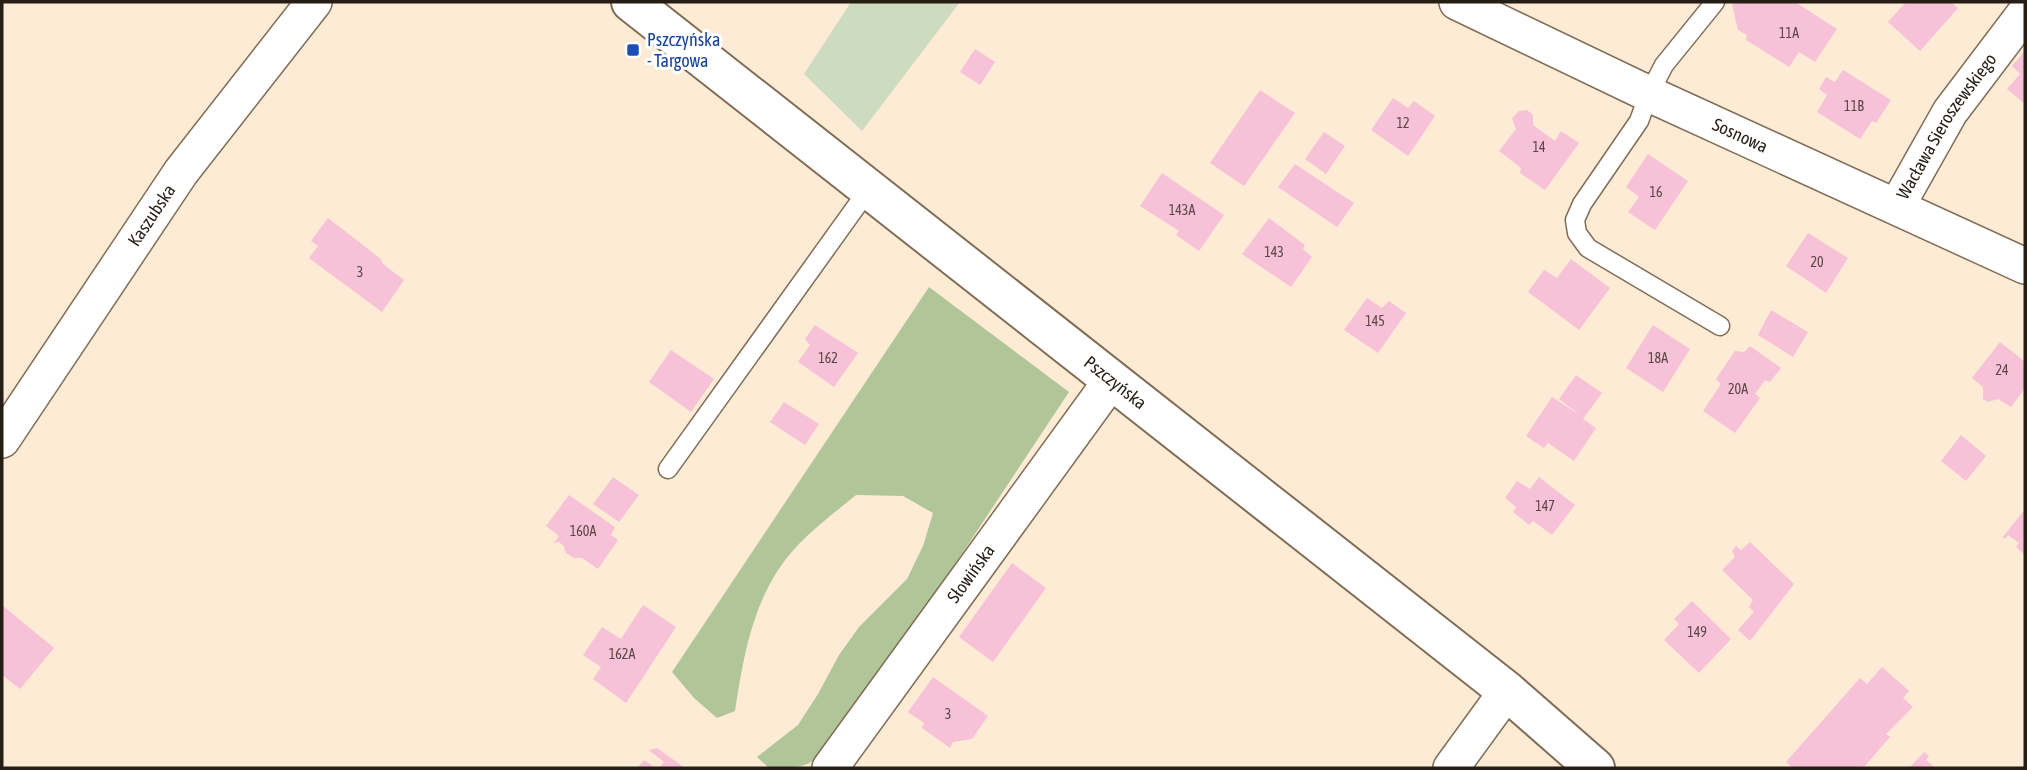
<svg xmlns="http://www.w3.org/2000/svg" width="2027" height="770" font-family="'Asap Condensed',sans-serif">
  <rect width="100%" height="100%" fill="#feebd6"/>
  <!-- green -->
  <polygon fill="#cddbbe" points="851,2 960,2 862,131 804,74"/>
  <!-- forest -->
  <path fill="#b0c698" d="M929,287L1069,392L840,738C810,765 811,768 769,768L757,757L798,725L818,694L839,655L859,627L907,579L923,546L933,513L903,496L856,495C837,511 816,526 799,544C755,589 744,651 735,711L717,718L694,698L672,672Z"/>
  <!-- building -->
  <g fill="#f7c1d7">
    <polygon points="1741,2 1795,2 1837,29 1815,62 1799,52 1789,67 1746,40 1747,35 1738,30 1732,4"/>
    <polygon points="1906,2 1951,2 1958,8 1920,51 1888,22"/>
    <polygon points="975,49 995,62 980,85 960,72"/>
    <polygon points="2025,51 2025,104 2007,89 2020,74 2012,66"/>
    <polygon points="1843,70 1891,100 1876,123 1872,121 1860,139 1817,112 1827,95 1819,89 1826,77 1835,82"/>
    <polygon points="1260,90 1295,113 1244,186 1210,163"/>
    <polygon points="1393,98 1408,108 1414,101 1435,116 1408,156 1371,130"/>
    <polygon points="1527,110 1533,115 1533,125 1555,141 1561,131 1579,143 1545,190 1520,173 1521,168 1499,151 1516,129 1512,118 1519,111"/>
    <polygon points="1324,132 1345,146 1326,174 1305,159"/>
    <polygon points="1648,154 1688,181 1655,230 1628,212 1639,197 1626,187"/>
    <polygon points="1295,164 1354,203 1337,227 1278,187"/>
    <polygon points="1162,173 1224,215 1199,251 1176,235 1179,231 1140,206"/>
    <polygon points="328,218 381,259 383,264 404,280 382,312 309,258 318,246 311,241"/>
    <polygon points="1269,218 1305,245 1303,249 1312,257 1291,287 1242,254"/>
    <polygon points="1808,233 1848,258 1826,293 1786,266"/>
    <polygon points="1571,259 1610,288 1579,330 1528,292 1544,270 1557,278"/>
    <polygon points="1367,298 1382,308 1389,301 1406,313 1378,353 1344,330"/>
    <polygon points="1771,310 1808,332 1793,357 1758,335"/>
    <polygon points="815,325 858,353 834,387 798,362 810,345 805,339"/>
    <polygon points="1653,325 1690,349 1663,392 1626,368"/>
    <polygon points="2000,342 2025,362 2025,388 2011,407 1998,399 1988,402 1983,399 1983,387 1972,378"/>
    <polygon points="1750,346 1781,368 1770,382 1765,380 1755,394 1760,398 1735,433 1703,411 1721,384 1716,379 1735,351 1744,352"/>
    <polygon points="671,350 714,379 691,412 649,382"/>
    <polygon points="1576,375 1602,393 1583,419 1596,428 1574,461 1548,443 1544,448 1526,436 1552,397 1581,416 1559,399"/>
    <polygon points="784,402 819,424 805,445 770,422"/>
    <polygon points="1961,435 1986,456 1966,481 1941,461"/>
    <polygon points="613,477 639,495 619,522 593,504"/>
    <polygon points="1539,477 1575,505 1552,535 1533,521 1529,525 1513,512 1516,507 1505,498 1517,481 1530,489"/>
    <polygon points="569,495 615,527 611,535 618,540 598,569 582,558 574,558 566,553 564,546 559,542 554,543 559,536 546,526"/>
    <polygon points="2025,509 2025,555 2016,547 2019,543 2008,535 2005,539 2003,537"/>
    <polygon points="1750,542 1794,584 1750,641 1738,630 1754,612 1749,607 1753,600 1722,570 1735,557 1732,551 1736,546 1741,550"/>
    <polygon points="1012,563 1046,588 993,662 959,637"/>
    <polygon points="1692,601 1731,639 1699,673 1664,640 1679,624 1674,619"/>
    <polygon points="2,605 54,648 20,689 2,675"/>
    <polygon points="643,605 676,627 626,703 593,679 601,667 583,655 602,627 621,639"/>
    <polygon points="1882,667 1909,691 1903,698 1913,707 1886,734 1890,737 1863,768 1860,766 1857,768 1793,768 1786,762 1860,678 1867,684"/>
    <polygon points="933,677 988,716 972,739 953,742 950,748 922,728 924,723 908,712"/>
    <polygon points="657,748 685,768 659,768 664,762 649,750"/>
    <polygon points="1924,752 1929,756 1926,760 1935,768 1909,768"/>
    <polygon points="644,760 656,768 637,768"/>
  </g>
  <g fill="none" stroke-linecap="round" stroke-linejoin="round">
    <defs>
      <g id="service">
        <polyline points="1715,2 1664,65 1649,94 1639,121 1582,204 1575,220 1577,233 1588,248 1720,326"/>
        <polyline points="668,469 868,190"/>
      </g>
      <g id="minor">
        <path id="s1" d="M1457,2L1649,94L2025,266"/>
        <path id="s2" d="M1897,206L1950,112L2025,13"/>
        <path id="s3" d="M2,440L181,172L314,2"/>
        <path id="s4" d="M830,768L1111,381"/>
        <polyline points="1451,768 1507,691"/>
      </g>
      <g id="secondary">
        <path id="s5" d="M631,2L1507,691L1595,768"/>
      </g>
    </defs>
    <!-- service casing -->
    <use href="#service" stroke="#816d56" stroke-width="21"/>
    <!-- minor casing -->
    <use href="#minor" stroke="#816d56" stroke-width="38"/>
    <!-- secondary casing -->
    <use href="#secondary" stroke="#816d56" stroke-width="42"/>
    <!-- service -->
    <use href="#service" stroke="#fff" stroke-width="18"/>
    <!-- minor -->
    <use href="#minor" stroke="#fff" stroke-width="35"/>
    <!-- secondary -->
    <use href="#secondary" stroke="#fff" stroke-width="38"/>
  </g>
  <!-- markers -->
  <rect fill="#1a4fb4" stroke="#fff" stroke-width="2.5" x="626" y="43" width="14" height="14" rx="3.5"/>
  <g text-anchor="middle" stroke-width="6" stroke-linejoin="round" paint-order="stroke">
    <!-- number labels -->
    <g font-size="14" fill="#5a4745">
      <text x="1789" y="38">11A</text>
      <text x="1854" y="111">11B</text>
      <text x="1403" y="128">12</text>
      <text x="1539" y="152">14</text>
      <text x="1656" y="197">16</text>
      <text x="1182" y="215">143A</text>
      <text x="1274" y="257">143</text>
      <text x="1817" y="267">20</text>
      <text x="360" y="277">3</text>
      <text x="1375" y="326">145</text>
      <text x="828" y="363">162</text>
      <text x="1658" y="363">18A</text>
      <text x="2002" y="375">24</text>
      <text x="1738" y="394">20A</text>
      <text x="1545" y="511">147</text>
      <text x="583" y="536">160A</text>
      <text x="1697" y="637">149</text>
      <text x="622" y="659">162A</text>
      <text x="948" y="719">3</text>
    </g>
    <!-- transit labels -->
    <g font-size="18" fill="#164399" stroke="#fff" text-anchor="start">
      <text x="647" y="46">Pszczyńska<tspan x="647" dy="21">- Targowa</tspan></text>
    </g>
    <!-- street labels -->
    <g font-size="18" fill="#261e14" stroke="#fff">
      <text dy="6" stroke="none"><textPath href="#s2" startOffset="94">Wacława Sieroszewskiego</textPath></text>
      <text dy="6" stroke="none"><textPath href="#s1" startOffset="313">Sosnowa</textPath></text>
      <text dy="6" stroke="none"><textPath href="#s3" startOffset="270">Kaszubska</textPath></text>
      <text dy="6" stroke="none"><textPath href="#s5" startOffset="616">Pszczyńska</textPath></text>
      <text dy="6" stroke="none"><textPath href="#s4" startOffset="240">Słowińska</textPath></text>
    </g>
  </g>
  <!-- border -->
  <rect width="2027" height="770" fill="none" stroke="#261e14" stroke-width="7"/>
</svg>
